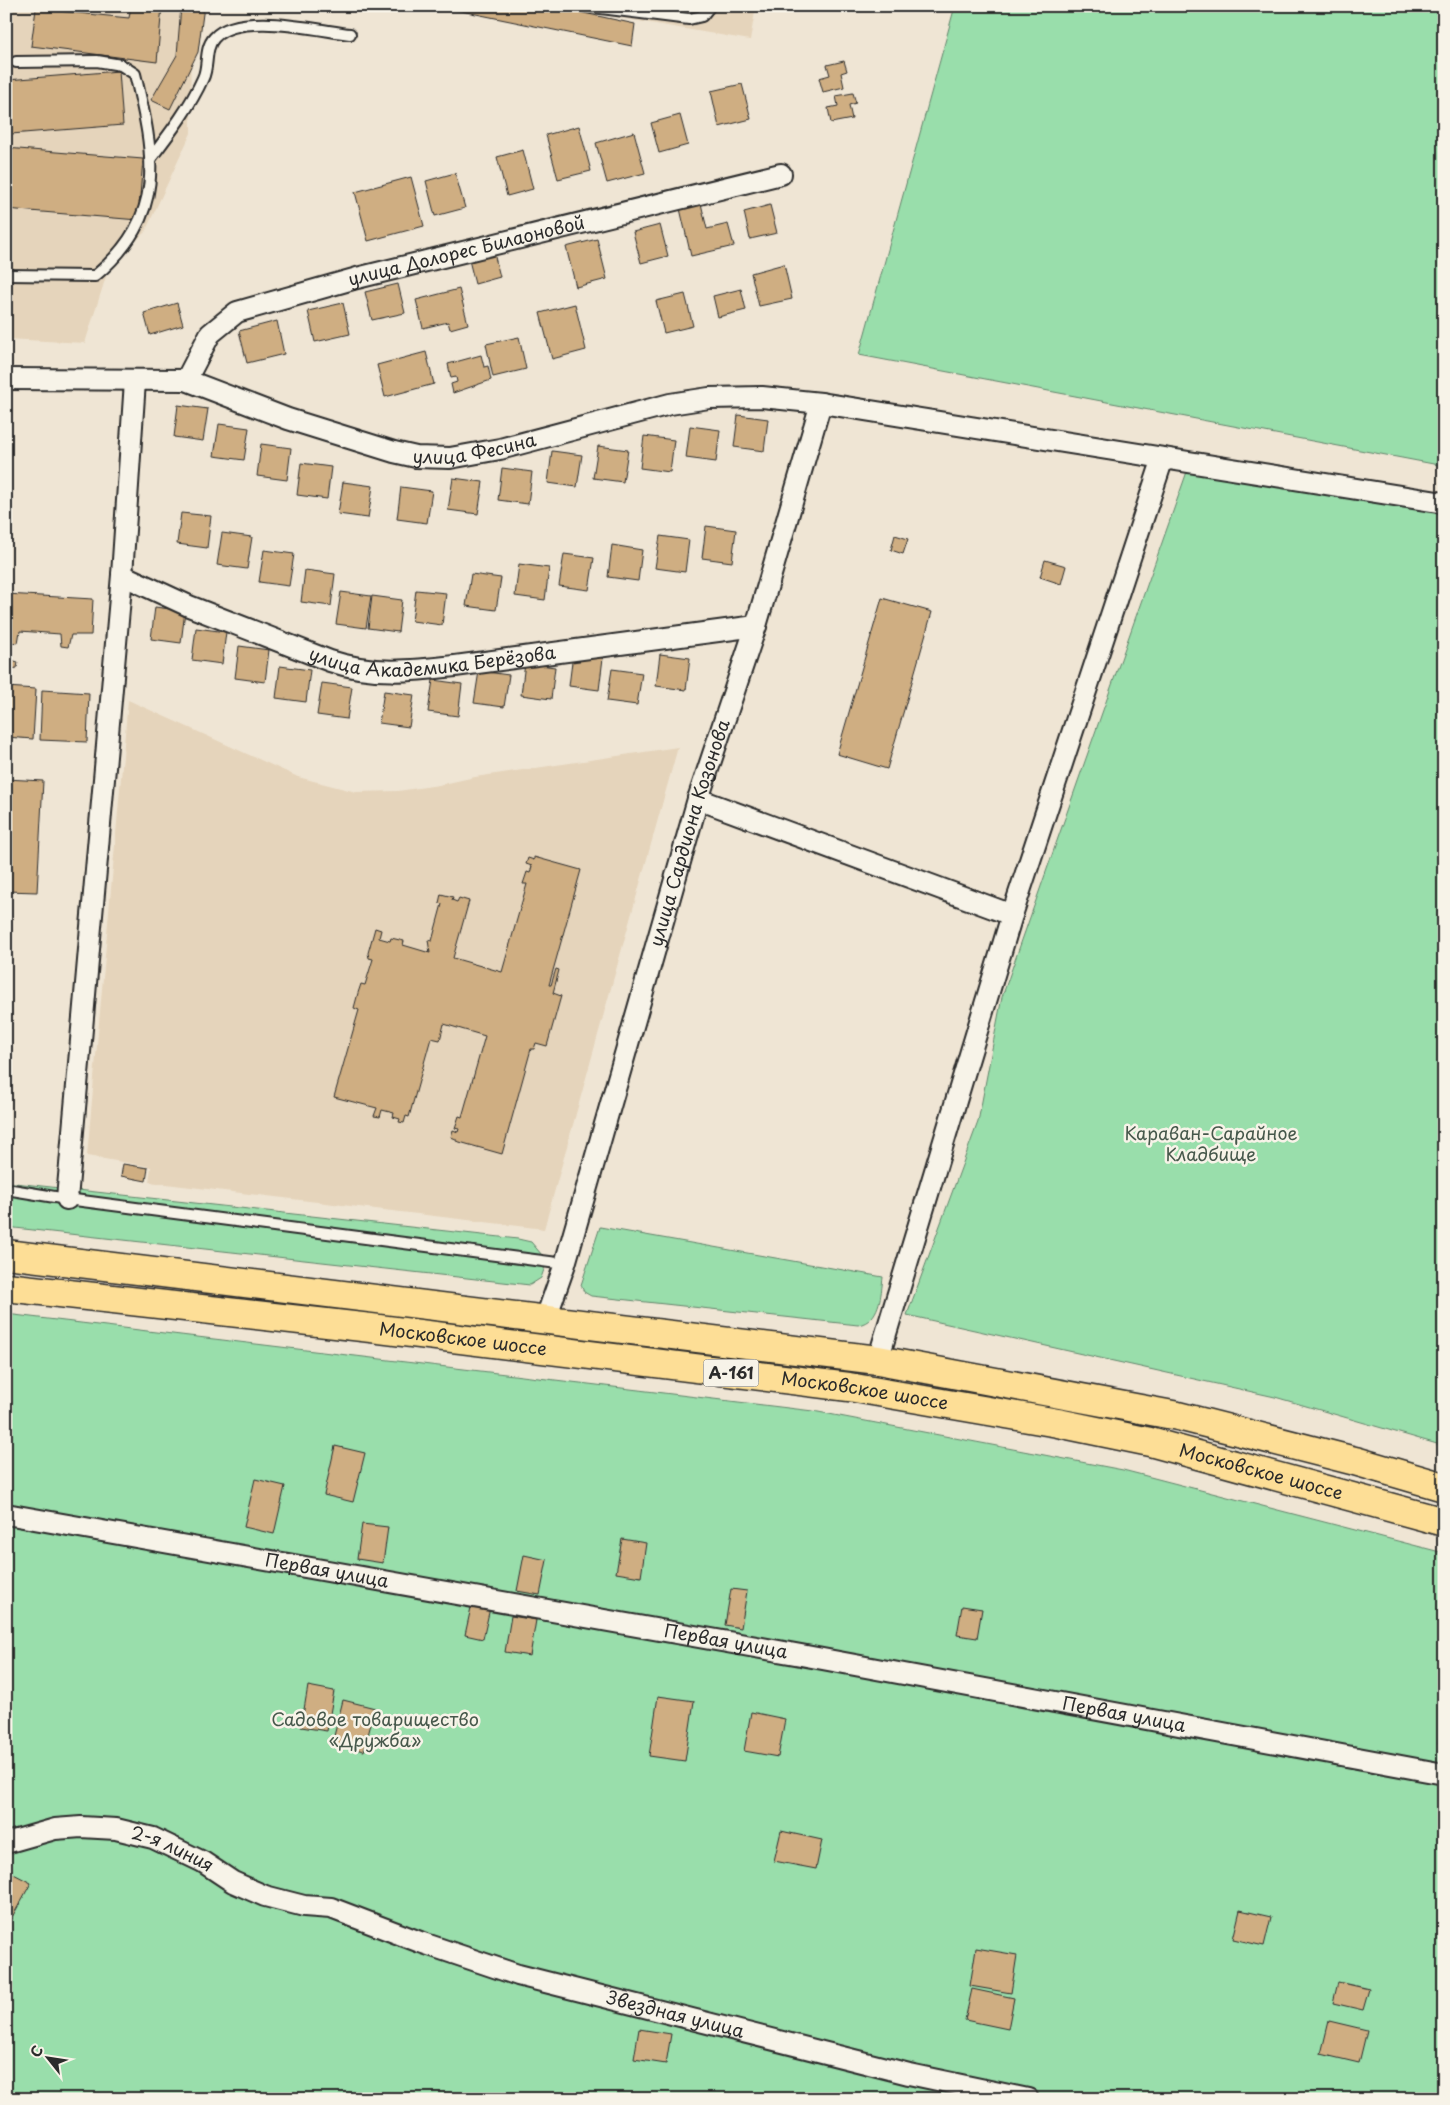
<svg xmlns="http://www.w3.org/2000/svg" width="1450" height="2105" font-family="'Playpen Sans',sans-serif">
  <rect width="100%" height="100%" fill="#efe5d4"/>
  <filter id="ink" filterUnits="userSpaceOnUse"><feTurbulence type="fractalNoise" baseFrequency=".02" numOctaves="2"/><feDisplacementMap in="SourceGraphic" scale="10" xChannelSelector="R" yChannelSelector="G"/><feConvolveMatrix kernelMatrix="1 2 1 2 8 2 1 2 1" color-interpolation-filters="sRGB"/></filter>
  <g filter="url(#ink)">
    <!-- built -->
    <g fill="#e5d4bb">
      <polygon points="6,6 190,6 191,133 145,232 109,267 85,343 6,339"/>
      <polygon points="550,6 756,6 750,40"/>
      <polygon points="128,700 298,777 356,792 398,791 439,785 475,777 678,747 544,1229 149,1182 151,1167 87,1156"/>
    </g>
    <!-- green -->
    <g fill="#99deab" stroke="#62846b">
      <polygon points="955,6 1444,6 1444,466 859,355"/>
      <polygon points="1189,466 1444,506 1444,1446 1275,1397 907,1315 978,1122 1002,997"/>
      <polygon points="6,1182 518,1239 531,1242 547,1261 541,1278 530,1285 6,1227"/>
      <path d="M600,1227L883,1277C881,1295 880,1321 858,1325L591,1296L584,1292L581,1285Z"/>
      <polygon points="6,1314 813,1411 1123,1470 1444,1553 1444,2099 6,2099"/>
    </g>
    <!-- building -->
    <g fill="#cfae82" stroke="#2b2b2b">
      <polygon points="131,6 162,6 157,62 31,46 36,9 129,18"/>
      <polygon points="181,6 204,6 198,52 170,109 151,100 177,55"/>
      <polygon points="437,6 551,6 635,24 632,46"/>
      <polygon points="844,61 847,71 841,73 844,87 823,92 819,78 830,75 827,65"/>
      <polygon points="119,71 123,125 11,134 7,80"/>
      <polygon points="742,84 751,119 719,127 711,91"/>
      <polygon points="853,93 856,103 849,105 852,119 831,123 828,108 838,106 836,96"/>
      <polygon points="680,115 688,145 659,153 651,123"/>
      <polygon points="579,126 591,171 558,179 546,135"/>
      <polygon points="634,132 645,173 607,183 596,143"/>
      <polygon points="6,148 143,159 138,220 6,209"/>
      <polygon points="523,150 533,189 507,196 497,157"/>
      <polygon points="455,173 465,208 435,216 426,181"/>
      <polygon points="411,177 424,226 368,241 355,192"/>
      <polygon points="699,195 707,229 728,224 734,246 691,256 678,200"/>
      <polygon points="770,205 777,233 750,239 744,212"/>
      <polygon points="660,225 668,256 641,263 633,232"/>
      <polygon points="597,239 607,279 576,287 566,247"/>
      <polygon points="493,249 500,277 475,284 468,256"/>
      <polygon points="784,264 792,299 759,306 751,273"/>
      <polygon points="398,284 405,313 372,320 365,292"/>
      <polygon points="459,289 468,324 450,329 448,322 423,328 416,300"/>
      <polygon points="741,289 746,310 718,317 713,296"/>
      <polygon points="685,294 693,326 664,333 656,301"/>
      <polygon points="177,303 183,325 150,335 144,313"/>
      <polygon points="343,303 350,334 315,342 308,311"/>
      <polygon points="575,304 586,350 552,359 540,313"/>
      <polygon points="277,321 284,354 247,363 239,331"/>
      <polygon points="519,337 526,369 493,377 486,344"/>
      <polygon points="426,352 434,384 385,397 377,365"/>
      <polygon points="481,355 484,367 488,366 491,380 453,393 451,384 457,382 456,377 451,378 448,364"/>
      <polygon points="178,405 208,409 203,441 174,437"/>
      <polygon points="738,415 768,419 764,451 734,447"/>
      <polygon points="219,424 249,428 244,460 214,456"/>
      <polygon points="690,426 720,430 716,462 686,458"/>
      <polygon points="644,436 674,440 670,472 640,468"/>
      <polygon points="261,444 291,448 287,480 257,476"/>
      <polygon points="598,446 628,450 623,482 593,478"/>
      <polygon points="552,451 582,455 577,487 548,483"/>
      <polygon points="301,463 331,467 327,499 297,495"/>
      <polygon points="502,468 532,472 528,504 498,500"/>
      <polygon points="453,478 483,482 478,514 448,510"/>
      <polygon points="343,482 373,486 368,518 338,514"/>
      <polygon points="401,487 432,491 427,523 397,519"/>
      <polygon points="181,513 211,516 207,548 177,544"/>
      <polygon points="706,526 736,530 732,562 702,558"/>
      <polygon points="222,533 252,537 247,569 217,565"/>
      <polygon points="895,535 908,539 903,554 891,550"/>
      <polygon points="660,536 689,540 685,572 655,568"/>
      <polygon points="612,545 642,550 638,581 608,577"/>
      <polygon points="264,550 294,554 289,586 259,582"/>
      <polygon points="564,554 594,558 589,590 559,586"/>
      <polygon points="1045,560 1066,566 1061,584 1040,577"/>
      <polygon points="519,564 549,568 545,600 515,596"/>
      <polygon points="305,570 335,574 331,606 301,602"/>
      <polygon points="471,574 501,578 496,610 466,606"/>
      <polygon points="416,590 446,593 442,625 412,621"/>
      <polygon points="341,592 371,596 366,628 336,624"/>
      <polygon points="6,594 93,599 91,635 71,635 68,647 61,646 60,634 20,631 18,643 9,642 7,659 18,662 17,668 6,670"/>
      <polygon points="372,596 402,600 398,632 368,628"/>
      <polygon points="882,598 932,612 887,769 837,754"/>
      <polygon points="155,607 185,611 181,643 151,639"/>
      <polygon points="196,628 226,632 222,664 192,660"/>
      <polygon points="239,646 269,650 265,682 235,678"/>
      <polygon points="573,654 603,658 599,690 569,686"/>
      <polygon points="660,654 690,658 686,690 656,686"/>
      <polygon points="525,663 555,667 551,699 521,695"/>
      <polygon points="280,666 310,670 306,702 276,698"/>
      <polygon points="612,669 642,673 637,705 607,701"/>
      <polygon points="479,671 509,675 504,707 474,703"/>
      <polygon points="433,680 462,684 458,716 428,712"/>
      <polygon points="322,683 352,687 347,719 317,715"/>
      <polygon points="6,687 36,689 33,739 6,737"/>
      <polygon points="42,690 89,693 87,742 40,740"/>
      <polygon points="384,691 414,695 409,727 379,723"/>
      <polygon points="6,779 43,781 37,892 6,891"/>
      <polygon points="534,857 581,870 549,985 551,985 556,969 559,970 553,993 561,996 547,1046 536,1043 534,1049 531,1049 502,1154 456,1141 456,1139 451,1137 453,1130 458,1132 459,1129 455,1128 459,1116 462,1117 485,1036 444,1024 440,1040 431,1038 409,1117 406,1116 404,1123 399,1122 400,1119 393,1117 394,1113 382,1110 380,1117 374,1116 377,1108 334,1097 359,1010 354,1008 358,993 361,984 365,985 373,959 369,958 368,953 375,928 381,930 379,938 390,941 391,938 404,941 403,945 430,953 428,940 432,941 442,904 439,903 441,894 453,897 452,900 457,902 459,898 469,901 453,958 502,972 527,884 523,884 527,872 530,873 532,866 526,864 528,858 534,860"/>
      <polygon points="123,1164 148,1168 146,1181 121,1176"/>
      <polygon points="335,1446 365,1453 353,1502 324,1495"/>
      <polygon points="255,1479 285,1486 274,1534 244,1527"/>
      <polygon points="362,1524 388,1527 383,1563 357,1559"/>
      <polygon points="622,1539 646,1543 641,1577 616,1573"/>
      <polygon points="524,1555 547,1560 540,1595 517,1591"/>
      <polygon points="731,1589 747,1591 741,1628 725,1625"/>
      <polygon points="472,1603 490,1608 483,1639 465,1635"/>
      <polygon points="962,1606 982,1609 977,1638 957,1635"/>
      <polygon points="511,1616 536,1620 530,1656 505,1652"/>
      <polygon points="308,1686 334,1691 327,1731 301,1727"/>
      <polygon points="658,1696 694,1701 685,1761 649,1756"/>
      <polygon points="343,1700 375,1708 364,1751 332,1744"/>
      <polygon points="751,1712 785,1719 778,1757 744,1751"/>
      <polygon points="1444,1712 1444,1745 1438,1744"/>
      <polygon points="1444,1799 1444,1838 1437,1837"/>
      <polygon points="781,1831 822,1840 816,1869 774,1861"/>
      <polygon points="6,1870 31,1883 11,1919 6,1916"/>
      <polygon points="1240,1910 1271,1917 1264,1946 1233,1939"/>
      <polygon points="976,1948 1017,1955 1011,1993 970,1986"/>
      <polygon points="1338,1982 1369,1989 1363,2010 1333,2003"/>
      <polygon points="972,1989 1014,1998 1008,2029 965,2020"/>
      <polygon points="1329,2021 1367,2030 1359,2063 1321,2054"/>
      <polygon points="639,2029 671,2034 666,2064 634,2059"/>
    </g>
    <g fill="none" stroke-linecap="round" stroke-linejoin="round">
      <defs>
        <g id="lane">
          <polyline points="585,6 689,19 702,16 710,6"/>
          <path d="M151,158C170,133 190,107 203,78C209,66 204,49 214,38C238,11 316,30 350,34"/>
          <path d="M6,275L95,276C167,215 155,157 135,74L121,65L97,61L16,62"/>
          <polyline points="6,1189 67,1199 565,1264"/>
        </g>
        <g id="street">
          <path id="s1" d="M6,379L186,380L288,419L394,452L416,457L450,458L500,449L670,404L709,398L762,397L821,403L1444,503"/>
          <path id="s2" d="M186,380L210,334L237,312L357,278L781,174"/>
          <path id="s3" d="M122,575L189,606L330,661C372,675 412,671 455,666L756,626"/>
          <polyline points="698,799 1012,915"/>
          <polyline points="67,1199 122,575 135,381"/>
          <path id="s4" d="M546,1318L565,1264L698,799L756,626L821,403"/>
          <polyline points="878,1360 1012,915 1163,458"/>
          <path id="s5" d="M6,1514L801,1655L1444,1774"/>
          <path id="s6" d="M6,1843L55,1829L81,1827L116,1829L153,1838L203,1862L233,1882L265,1896L304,1906L331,1908L420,1942L518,1975L909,2074L1028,2099"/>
        </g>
        <g id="highway">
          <polyline points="6,1254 878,1360 1178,1416 1355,1461 1444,1487"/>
          <path id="s7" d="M6,1287L371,1328L849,1387L1058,1423L1150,1442L1444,1522"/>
        </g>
      </defs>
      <!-- lane casing -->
      <use href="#lane" stroke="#2b2b2b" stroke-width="14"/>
      <!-- street casing -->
      <use href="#street" stroke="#2b2b2b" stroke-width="24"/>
      <!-- highway casing -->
      <use href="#highway" stroke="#2b2b2b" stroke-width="31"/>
      <!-- lane -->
      <use href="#lane" stroke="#f7f3e8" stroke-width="10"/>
      <!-- street -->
      <use href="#street" stroke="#f7f3e8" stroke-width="20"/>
      <!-- highway -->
      <use href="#highway" stroke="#fdde96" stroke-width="28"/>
    </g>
  </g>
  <g text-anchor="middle" stroke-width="5" stroke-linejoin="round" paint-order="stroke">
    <!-- shield labels -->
    <rect fill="#f7f3e8" stroke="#686764" stroke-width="1" x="703.5" y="1359.5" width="55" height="27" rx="4"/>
    <g font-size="16" font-weight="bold" fill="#2b2b2b">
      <text x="731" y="1379">А-161</text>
    </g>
    <!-- street labels -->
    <g font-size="18" fill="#2b2b2b" stroke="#f7f3e8">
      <text dy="6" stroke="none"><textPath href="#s2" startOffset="324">улица Долорес Билаоновой</textPath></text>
      <text dy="6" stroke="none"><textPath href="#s1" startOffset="482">улица Фесина</textPath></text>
      <text dy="6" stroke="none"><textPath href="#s3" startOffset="328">улица Академика Берёзова</textPath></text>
      <text dy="6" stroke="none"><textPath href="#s4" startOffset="506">улица Сардиона Козонова</textPath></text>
      <text dy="6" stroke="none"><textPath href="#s7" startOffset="460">Московское шоссе</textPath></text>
      <text dy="6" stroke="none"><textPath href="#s7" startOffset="865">Московское шоссе</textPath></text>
      <text dy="6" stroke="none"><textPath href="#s7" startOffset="1270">Московское шоссе</textPath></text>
      <text dy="6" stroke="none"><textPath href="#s5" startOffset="326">Первая улица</textPath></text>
      <text dy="6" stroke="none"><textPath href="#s5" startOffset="731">Первая улица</textPath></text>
      <text dy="6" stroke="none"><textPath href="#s5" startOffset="1136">Первая улица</textPath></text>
      <text dy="6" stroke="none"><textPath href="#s6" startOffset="172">2-я линия</textPath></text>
      <text dy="6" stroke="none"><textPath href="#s6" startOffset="705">Звездная улица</textPath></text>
    </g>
    <!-- park labels -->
    <g font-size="18" fill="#46584b" stroke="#f7f3e8">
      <text x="1211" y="1140">Караван-Сарайное<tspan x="1211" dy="21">Кладбище</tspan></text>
      <text x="375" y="1726">Садовое товарищество<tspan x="375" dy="21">«Дружба»</tspan></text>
    </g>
  </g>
  <!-- margin -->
  <rect width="1450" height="2105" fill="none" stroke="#f7f3e8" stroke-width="25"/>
  <rect x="12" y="12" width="1425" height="2080" fill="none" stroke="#2b2b2b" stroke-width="2" filter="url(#ink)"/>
  <!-- north arrow -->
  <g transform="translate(48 2058) rotate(300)" stroke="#f7f3e8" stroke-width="4" paint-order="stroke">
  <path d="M0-4L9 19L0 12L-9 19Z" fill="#2b2b2b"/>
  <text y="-8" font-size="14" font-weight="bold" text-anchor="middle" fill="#2b2b2b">С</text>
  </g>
</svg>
